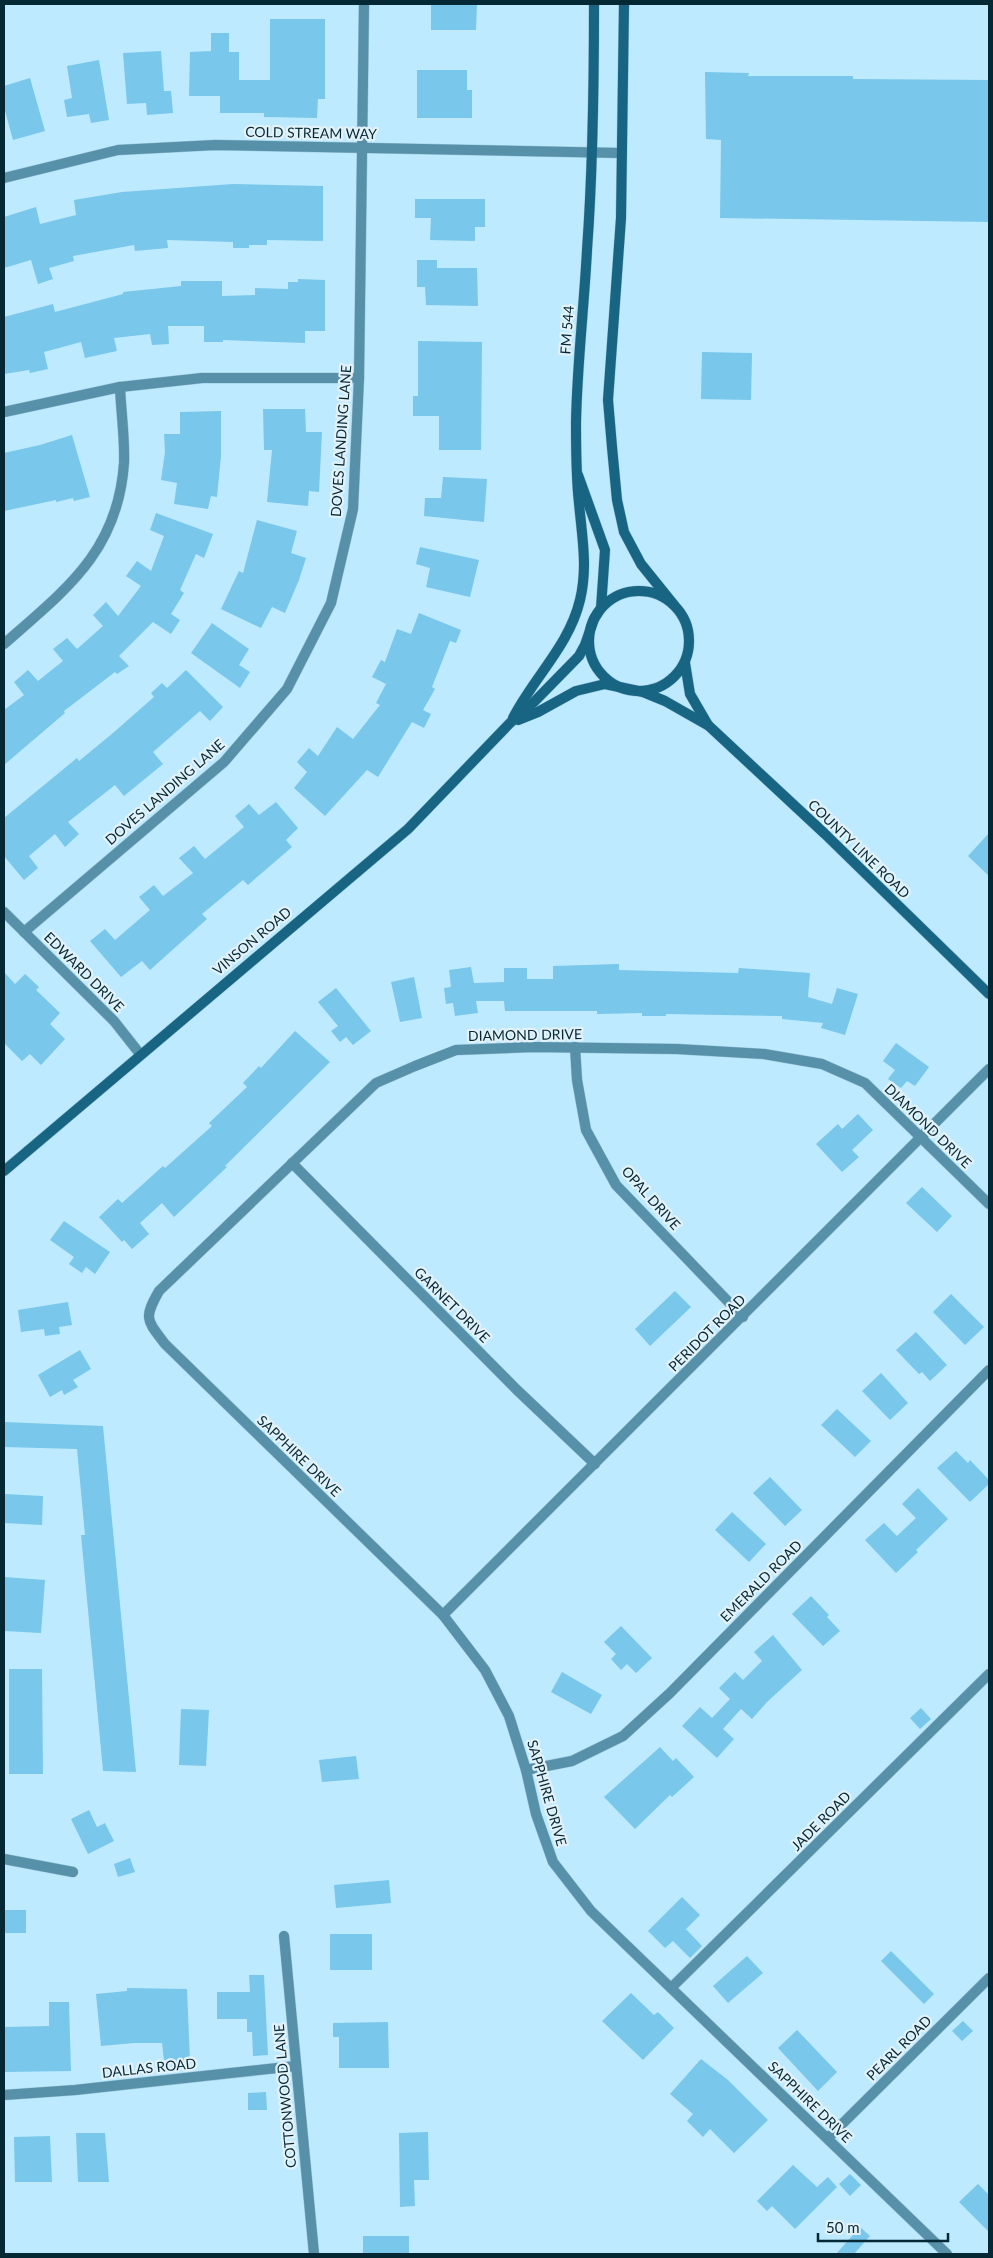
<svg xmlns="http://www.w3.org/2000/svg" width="993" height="2258" font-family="Lato,sans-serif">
  <rect width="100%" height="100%" fill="#bdeaff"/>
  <!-- building -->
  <g fill="#79c7ea">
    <polygon points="431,4 477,4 476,30 431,30"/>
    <polygon points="270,19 325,19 325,99 318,99 317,118 264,117 264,113 220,113 220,96 189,96 190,52 211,51 211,33 229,33 229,52 239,52 239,80 270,80"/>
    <polygon points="161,51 164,91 171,91 173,113 147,115 146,103 127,104 123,53"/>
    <polygon points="99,60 109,120 91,123 89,114 67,117 64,100 72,98 67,66"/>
    <polygon points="417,70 467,70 467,90 472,90 472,118 417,118"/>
    <polygon points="705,72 749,73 748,76 853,76 853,79 989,80 989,222 720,218 721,140 706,139"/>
    <polygon points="30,78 45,131 13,140 4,107 4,86"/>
    <polygon points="233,184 323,186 323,241 267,240 267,245 249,245 249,248 233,248 233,242 167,240 168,248 135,251 134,245 73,256 74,261 49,268 53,279 38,284 31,260 4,268 4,217 36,207 40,224 76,215 74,200 122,192"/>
    <polygon points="415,199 485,199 485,227 475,227 475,241 430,240 431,218 415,218"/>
    <polygon points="417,260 437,260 437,268 477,268 478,306 426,305 425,287 417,287"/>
    <polygon points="298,279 325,280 325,331 305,331 305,343 223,340 223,342 204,342 204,326 168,326 169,344 152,345 150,334 114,338 117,351 85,358 81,342 44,352 48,369 30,373 29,370 4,374 4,317 53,304 55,312 123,294 123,292 181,286 181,281 222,281 222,296 255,295 255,288 288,289 288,282 298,282"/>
    <polygon points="418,341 482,342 481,450 439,450 439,416 413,416 413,396 418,396"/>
    <polygon points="702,352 752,353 751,400 701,399"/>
    <polygon points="263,409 305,409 306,432 322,432 319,492 309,491 308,506 267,502 272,450 264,450"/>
    <polygon points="221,411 221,456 217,497 211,496 208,509 174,504 177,483 161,480 165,452 164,434 180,434 180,412"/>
    <polygon points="72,435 90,497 74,501 73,498 56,502 56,500 4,511 4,453 40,445"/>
    <polygon points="443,477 487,479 484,522 424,516 425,498 441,498"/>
    <polygon points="156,513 213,534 204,558 196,554 180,590 184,593 171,614 180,620 171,634 153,622 119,656 129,666 117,674 115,672 64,711 65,713 4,765 4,710 24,695 14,682 28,670 38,681 63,661 53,649 67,638 77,649 103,626 93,615 106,602 118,616 141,586 126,576 137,561 151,571 164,536 150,530"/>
    <polygon points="257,520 297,531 291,553 306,558 299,580 285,613 272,607 261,628 221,609 239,571 243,573"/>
    <polygon points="420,547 479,560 470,597 426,587 430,568 416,564"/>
    <polygon points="419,613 461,630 456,643 450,641 432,687 435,689 423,710 431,714 424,728 412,722 378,777 367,770 325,816 294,788 307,772 297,762 309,748 318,756 337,727 353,739 380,705 376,703 386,684 372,677 381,660 385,662 397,629 411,634"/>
    <polygon points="212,623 249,649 239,665 250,672 240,688 191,653"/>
    <polygon points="186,670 223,707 210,721 200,711 153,752 163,764 124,796 115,785 68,822 79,834 65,847 55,834 29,856 38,868 24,880 4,856 4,818 77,758 79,761 113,733 154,697 151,693 162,683 167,688"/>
    <polygon points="276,802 298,828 286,840 292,847 248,885 243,880 202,914 207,919 150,970 142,961 121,977 90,941 105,929 115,940 150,910 139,897 154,885 163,896 193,873 179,858 194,846 205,859 244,827 235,816 249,804 259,815"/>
    <polygon points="989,833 989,876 968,856"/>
    <polygon points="619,964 619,970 738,973 739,968 810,973 808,997 832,1004 837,988 858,994 845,1035 821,1028 823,1023 782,1019 782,1016 666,1014 666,1016 642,1016 642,1013 597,1014 597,1011 505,1011 504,1001 476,1001 478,1013 455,1016 453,1003 446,1004 444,988 451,987 449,970 471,967 474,983 504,982 504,968 527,968 527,979 553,979 553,966"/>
    <polygon points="4,972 15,984 25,974 39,987 36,990 60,1013 50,1024 65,1039 41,1065 30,1054 22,1061 4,1043"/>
    <polygon points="414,977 422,1018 400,1022 391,982"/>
    <polygon points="336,988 371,1031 353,1045 346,1037 340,1042 331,1031 338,1026 318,1002"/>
    <polygon points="295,1031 330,1062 225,1166 227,1167 174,1217 162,1203 140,1223 149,1234 132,1249 124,1240 122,1242 99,1217 118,1199 122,1203 163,1166 165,1168 212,1126 209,1123 247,1087 243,1083 259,1066 261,1068"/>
    <polygon points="896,1043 929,1067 915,1086 907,1081 901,1088 888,1079 895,1070 883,1061"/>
    <polygon points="858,1114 873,1130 852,1150 859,1157 842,1172 816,1144 838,1124 842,1129"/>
    <polygon points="922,1187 952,1216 937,1232 906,1203"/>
    <polygon points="64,1221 110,1252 95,1274 86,1267 82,1273 69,1264 74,1257 50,1240"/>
    <polygon points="675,1291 691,1307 650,1346 635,1329"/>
    <polygon points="951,1294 984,1327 965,1345 933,1312"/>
    <polygon points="68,1302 72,1325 59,1327 60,1334 45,1336 44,1329 21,1332 18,1310"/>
    <polygon points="916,1332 947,1365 930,1381 922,1372 919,1374 896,1350"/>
    <polygon points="80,1350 91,1369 73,1380 78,1387 64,1395 62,1390 50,1397 38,1375"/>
    <polygon points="881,1373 908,1403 890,1420 862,1391"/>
    <polygon points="837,1409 871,1441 855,1457 821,1425"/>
    <polygon points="4,1422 103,1426 136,1772 103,1771 81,1535 85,1535 77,1449 4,1447"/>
    <polygon points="956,1451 968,1463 970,1460 989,1480 989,1484 970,1502 937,1468"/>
    <polygon points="770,1477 802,1510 785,1526 753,1493"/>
    <polygon points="918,1488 948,1519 916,1550 918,1552 896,1573 865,1540 884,1523 897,1536 916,1518 902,1504"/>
    <polygon points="4,1494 43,1496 42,1525 4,1523"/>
    <polygon points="732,1512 766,1544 749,1562 715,1530"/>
    <polygon points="4,1577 45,1580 41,1633 4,1631"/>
    <polygon points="811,1596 829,1615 827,1617 840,1631 823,1646 792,1614"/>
    <polygon points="621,1626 652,1658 636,1673 627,1664 621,1670 611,1659 616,1654 604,1642"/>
    <polygon points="773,1635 802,1670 767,1702 752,1719 741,1709 723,1729 734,1739 717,1758 682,1726 700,1707 712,1718 730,1699 719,1688 735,1672 743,1680 762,1661 754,1652"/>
    <polygon points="9,1669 42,1669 43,1774 9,1774"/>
    <polygon points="562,1672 602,1695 591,1714 551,1692"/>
    <polygon points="921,1708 931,1719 920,1729 910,1718"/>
    <polygon points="181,1709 209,1710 206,1766 179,1765"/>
    <polygon points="660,1747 673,1761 676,1758 694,1777 672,1797 670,1795 635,1829 604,1797"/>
    <polygon points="356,1756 359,1779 322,1782 319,1760"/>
    <polygon points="89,1810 97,1827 105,1823 114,1841 88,1854 71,1819"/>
    <polygon points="130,1858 135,1872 118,1877 114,1864"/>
    <polygon points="389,1880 391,1903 336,1908 334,1885"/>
    <polygon points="682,1897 700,1915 686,1929 702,1946 690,1958 673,1941 665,1948 648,1931"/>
    <rect x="4" y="1910" width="22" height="23"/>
    <rect x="330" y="1934" width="42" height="36"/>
    <polygon points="891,1951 934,1994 924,2004 881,1961"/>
    <polygon points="747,1956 763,1973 728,2003 713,1986"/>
    <polygon points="249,1975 264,1975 268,2055 253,2056 252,2032 247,2032 247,2019 217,2019 217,1992 250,1992"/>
    <polygon points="127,1988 187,1989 190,2061 164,2060 162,2043 134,2043 101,2046 96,1994 127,1991"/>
    <polygon points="631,1993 654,2015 658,2012 674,2028 643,2060 602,2021"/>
    <polygon points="49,2002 69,2002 71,2071 4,2072 4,2027 49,2026"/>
    <polygon points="963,2021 973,2031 962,2041 952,2031"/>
    <polygon points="388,2022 389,2068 339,2068 339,2037 333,2037 333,2023"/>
    <polygon points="797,2030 837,2072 818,2091 778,2048"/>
    <polygon points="701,2059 728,2080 768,2120 734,2153 710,2129 703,2137 687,2121 693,2114 670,2094"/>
    <polygon points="266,2092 267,2110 248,2110 248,2093"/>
    <polygon points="428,2132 429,2180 414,2180 415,2206 400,2207 399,2133"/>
    <polygon points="76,2133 105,2133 109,2182 78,2182"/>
    <polygon points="50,2136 52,2182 15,2182 14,2137"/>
    <polygon points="793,2165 817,2187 828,2177 837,2187 795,2229 772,2206 767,2211 757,2201"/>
    <polygon points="850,2174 861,2185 850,2196 839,2184"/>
    <polygon points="978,2184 989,2195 989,2232 959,2202"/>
    <polygon points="860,2227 870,2236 854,2254 836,2254"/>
    <rect x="363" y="2236" width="46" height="18"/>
  </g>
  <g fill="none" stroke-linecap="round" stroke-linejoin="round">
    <defs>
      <g id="street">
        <polyline points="4,178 118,150 215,145 621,153"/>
        <polyline points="4,412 120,387 202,378 359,378"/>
        <path d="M4,644C65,590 118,552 124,463C125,439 121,412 120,387"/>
        <polyline points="4,912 114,1021 140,1054"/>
        <polyline points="24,932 224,762 287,689 331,603 353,509 359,378 364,4"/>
        <polyline points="575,1047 577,1080 586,1130 616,1185 743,1317"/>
        <polyline points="292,1163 516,1389 595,1464"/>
        <polyline points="443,1615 989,1069"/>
        <polyline points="526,1770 572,1761 623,1736 670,1693 989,1370"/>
        <polyline points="4,1859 73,1872"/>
        <polyline points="284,1936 314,2254"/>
        <polyline points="672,1987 989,1674"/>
        <polyline points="4,2095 75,2090 296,2066"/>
        <polyline points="828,2138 989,1978"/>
        <path d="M947,2254L591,1911L553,1862L536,1814L526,1770L509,1716L485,1670L443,1615L165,1344C147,1320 143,1319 159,1291L376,1083L415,1066L456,1050L533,1047L677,1049L764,1054L822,1064L865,1083L989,1204"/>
      </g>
      <g id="secondary">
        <polyline points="624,4 621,218 608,400 612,447 617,500 624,532 641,564 674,605"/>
        <circle cx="639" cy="641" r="50"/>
        <polyline points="685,663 690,694 708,725"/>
        <path d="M513,718C534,677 569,646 580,600C588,567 582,537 579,503C576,477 576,449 576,423C577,365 584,308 587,250C593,168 594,86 594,4"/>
        <polyline points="518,720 538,712 576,691 605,684 643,692 665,701 709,726 825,834 989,994"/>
        <polyline points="4,1171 408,829 510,723 533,703 579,656 585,645 594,619 601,608 605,550 578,475"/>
      </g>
    </defs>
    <!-- street casing -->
    <use href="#street" stroke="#9cc7db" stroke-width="11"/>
    <!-- secondary casing -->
    <use href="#secondary" stroke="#9cc7db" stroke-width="11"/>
    <!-- street -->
    <use href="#street" stroke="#5790a9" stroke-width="10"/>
    <!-- secondary -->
    <use href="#secondary" stroke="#176582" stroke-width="10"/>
  </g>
  <g text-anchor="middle" stroke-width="4.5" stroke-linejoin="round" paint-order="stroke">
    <!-- street labels -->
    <g font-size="14" fill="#052835" stroke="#e3f2f9">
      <text transform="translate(311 133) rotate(1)" y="5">COLD STREAM WAY</text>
      <text transform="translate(567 330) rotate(-86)" y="5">FM 544</text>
      <text transform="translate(341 441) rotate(-86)" y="5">DOVES LANDING LANE</text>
      <text transform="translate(165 792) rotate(-41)" y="5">DOVES LANDING LANE</text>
      <text transform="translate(859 849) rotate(44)" y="5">COUNTY LINE ROAD</text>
      <text transform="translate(252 941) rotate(-40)" y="5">VINSON ROAD</text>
      <text transform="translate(84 972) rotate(45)" y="5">EDWARD DRIVE</text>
      <text transform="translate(525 1035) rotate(-1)" y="5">DIAMOND DRIVE</text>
      <text transform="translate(928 1126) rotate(44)" y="5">DIAMOND DRIVE</text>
      <text transform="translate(651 1198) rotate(48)" y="5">OPAL DRIVE</text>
      <text transform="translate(452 1305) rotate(45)" y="5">GARNET DRIVE</text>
      <text transform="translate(707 1333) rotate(-45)" y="5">PERIDOT ROAD</text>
      <text transform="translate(299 1456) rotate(44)" y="5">SAPPHIRE DRIVE</text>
      <text transform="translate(761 1581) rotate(-45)" y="5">EMERALD ROAD</text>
      <text transform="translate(547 1793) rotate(74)" y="5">SAPPHIRE DRIVE</text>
      <text transform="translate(821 1821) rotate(-45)" y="5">JADE ROAD</text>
      <text transform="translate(899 2048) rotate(-45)" y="5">PEARL ROAD</text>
      <text transform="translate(149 2068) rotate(-6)" y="5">DALLAS ROAD</text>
      <text transform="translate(285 2096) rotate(-95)" y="5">COTTONWOOD LANE</text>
      <text transform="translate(810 2102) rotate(44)" y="5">SAPPHIRE DRIVE</text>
    </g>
  </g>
  <!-- border -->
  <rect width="993" height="2258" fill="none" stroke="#052835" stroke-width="10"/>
  <!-- scale -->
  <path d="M818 2233v8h130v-8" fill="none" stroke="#052835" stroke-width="2.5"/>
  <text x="826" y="2233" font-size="15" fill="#052835" stroke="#e3f2f9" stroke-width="4" paint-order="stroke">50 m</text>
</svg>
